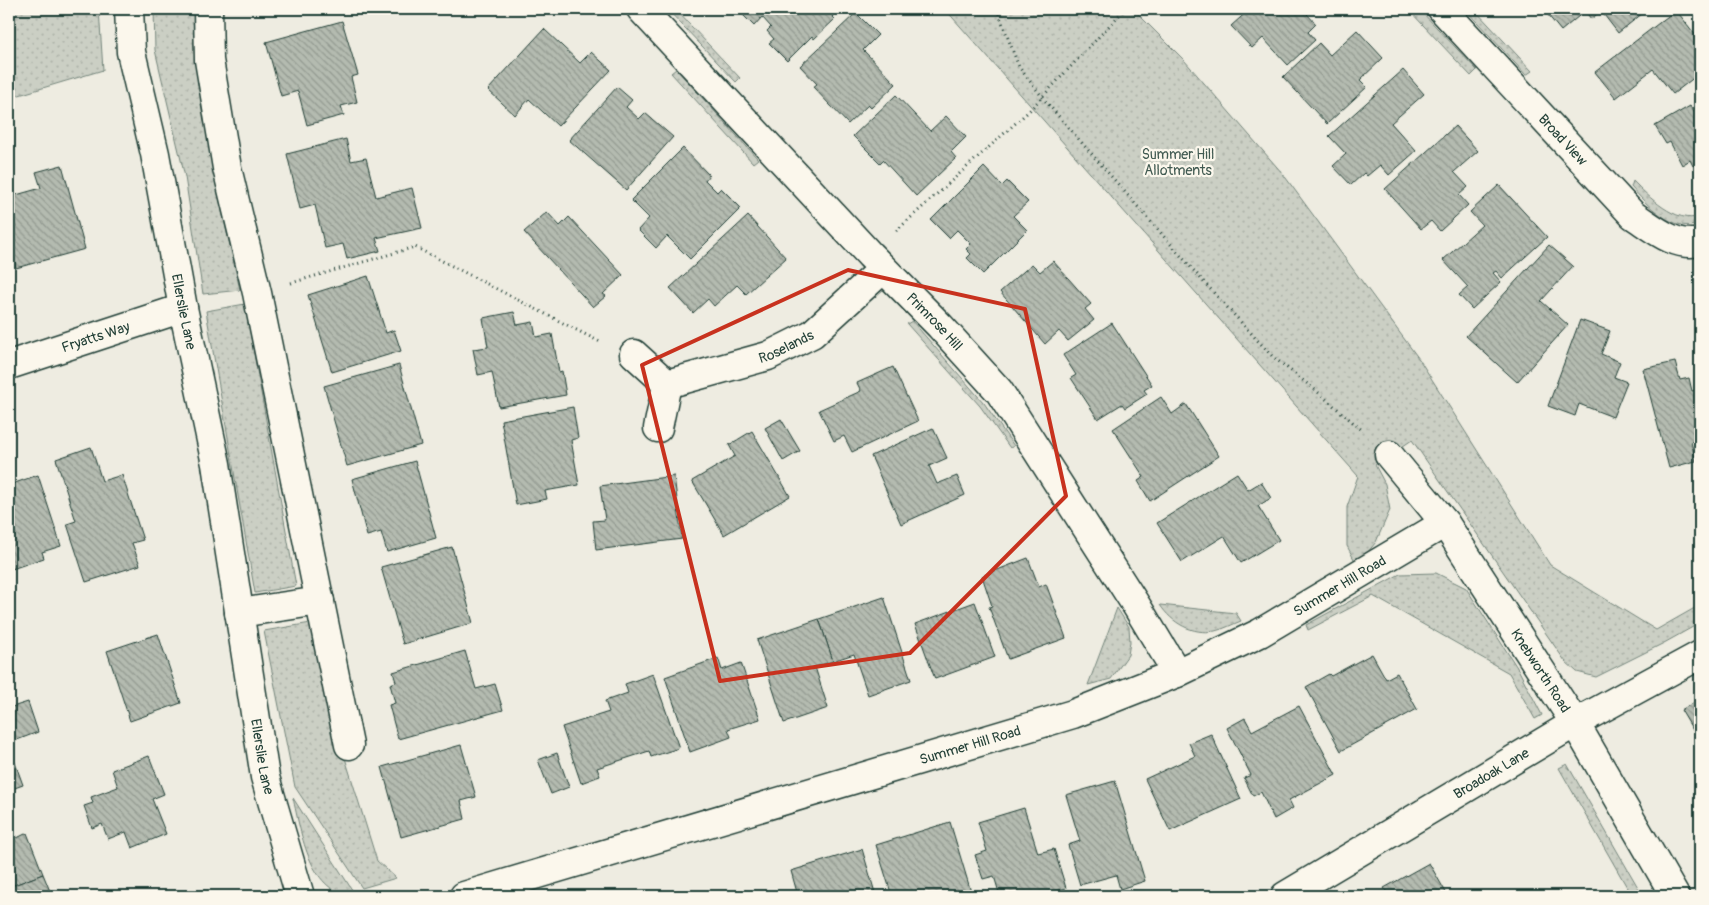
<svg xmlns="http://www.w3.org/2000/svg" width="1709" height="905" font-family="Pangolin,sans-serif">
  <defs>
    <pattern id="grass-dots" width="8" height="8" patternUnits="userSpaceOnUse" patternTransform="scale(1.25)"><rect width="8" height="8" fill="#cbcfc4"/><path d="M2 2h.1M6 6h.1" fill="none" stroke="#aeb3a9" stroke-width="1.8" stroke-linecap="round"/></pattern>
    <pattern id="building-back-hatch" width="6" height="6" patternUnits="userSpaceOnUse" patternTransform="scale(1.25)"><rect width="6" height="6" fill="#b4bbb0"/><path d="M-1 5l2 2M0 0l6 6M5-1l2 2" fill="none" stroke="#929990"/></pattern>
  </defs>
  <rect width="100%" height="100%" fill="#eeece1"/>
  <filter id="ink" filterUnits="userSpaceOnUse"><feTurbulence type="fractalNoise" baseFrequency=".02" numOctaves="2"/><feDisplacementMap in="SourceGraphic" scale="10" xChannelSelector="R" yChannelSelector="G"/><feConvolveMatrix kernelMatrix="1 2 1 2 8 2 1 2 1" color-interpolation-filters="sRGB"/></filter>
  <g filter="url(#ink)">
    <!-- grass -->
    <g fill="url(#grass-dots)" stroke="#75867c">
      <polygon points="9,9 99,9 103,70 9,98"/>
      <polygon points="154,9 194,9 194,44 213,171 240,290 203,294 185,177 155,50"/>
      <polygon points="667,9 675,9 740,78 736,82"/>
      <polygon points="945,9 1133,9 1184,60 1283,174 1419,359 1550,565 1656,630 1700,605 1700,623 1664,643 1596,677 1577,672 1565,661 1412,440 1375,465 1385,484 1390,510 1376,542 1367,553 1355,561 1347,546 1347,507 1358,476"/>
      <polygon points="1408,9 1419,9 1477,70 1471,76"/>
      <polygon points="1465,9 1474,9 1532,71 1526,75"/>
      <polygon points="676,69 758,159 753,163 671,73"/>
      <path d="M1633,181C1648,196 1676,225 1700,216V224C1673,233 1647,205 1631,187Z"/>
      <polygon points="245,304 296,586 255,593 206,311"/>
      <polygon points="912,321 984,403 1014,446 1010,448 980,406 907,324"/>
      <polygon points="1436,573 1466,588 1518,669 1542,715 1535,719 1509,673 1373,596 1308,630 1306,625 1400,574"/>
      <path d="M1160,605L1236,613L1241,621C1233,624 1224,629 1215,631C1192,635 1172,623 1160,605Z"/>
      <polygon points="1117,608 1129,627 1130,642 1128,655 1111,679 1088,685"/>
      <polygon points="311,623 341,745 377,861 396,878 362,888 295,787 264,631"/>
      <polygon points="1567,764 1643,896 1632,896 1559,768"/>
      <path d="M293,798L356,896C310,896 301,833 293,798Z"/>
    </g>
    <!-- building -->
    <g fill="url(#building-back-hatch)" stroke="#1f3d34">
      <polygon points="737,9 839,9 832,16 835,19 814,39 812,36 787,61 769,43 774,39 767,31 771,27 762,17 754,26"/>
      <polygon points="1250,9 1312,9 1307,14 1316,24 1308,32 1315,40 1288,65 1263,38 1252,48 1231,26"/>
      <polygon points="1543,9 1648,9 1618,33 1601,11 1591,19 1585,11 1561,31"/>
      <polygon points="1676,10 1700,41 1700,60 1698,62 1700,66 1700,73 1673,94 1653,69 1616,98 1595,72"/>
      <polygon points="856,13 878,35 863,50 896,84 871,108 868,105 848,124 813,87 817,84 800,66"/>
      <polygon points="342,21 358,75 351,77 357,102 341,106 344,115 307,125 298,91 281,96 266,42"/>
      <polygon points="544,29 580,63 591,52 611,70 558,126 529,99 515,115 488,90"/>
      <polygon points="1357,30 1383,58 1360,80 1367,87 1327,124 1283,77 1319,43 1330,55"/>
      <polygon points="1403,70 1424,94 1391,123 1416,151 1389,175 1380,165 1367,176 1364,173 1351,185 1333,166 1346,154 1329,136"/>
      <polygon points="617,87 632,100 626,107 639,119 645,113 673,137 626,190 569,140"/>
      <polygon points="896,95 930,131 946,116 966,137 951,152 956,158 916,196 883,160 880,163 853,136"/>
      <polygon points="1690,106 1694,112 1700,108 1700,161 1693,166 1690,160 1682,165 1670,142 1666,144 1655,126"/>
      <polygon points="1455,126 1478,151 1454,172 1468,187 1459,195 1468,205 1440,231 1431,221 1421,229 1385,189"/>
      <polygon points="346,139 351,161 366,158 376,197 412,188 422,228 376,238 380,251 347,259 343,244 325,248 315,205 300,209 287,154"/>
      <polygon points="683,148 709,175 705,180 717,192 721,188 741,208 690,259 667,236 656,248 638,230 649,218 631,200"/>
      <polygon points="62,165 85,249 16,268 9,243 9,197 41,188 36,172"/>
      <polygon points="984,167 1002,186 1007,181 1028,202 1013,216 1027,230 983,274 967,258 971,254 966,249 971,244 957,230 949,238 931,220"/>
      <polygon points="1499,185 1547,237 1502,278 1496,271 1493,273 1501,282 1472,309 1459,295 1468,287 1443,260 1482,225 1470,212"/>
      <polygon points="547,212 560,226 569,217 623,275 603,294 606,296 593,307 524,232"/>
      <polygon points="748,216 786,258 746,294 737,285 714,306 708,299 693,313 670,288"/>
      <polygon points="1549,245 1573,266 1541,301 1568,325 1517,382 1466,336"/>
      <polygon points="1053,261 1091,304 1085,309 1094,320 1068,341 1059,331 1045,344 1000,292 1032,264 1040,272"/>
      <polygon points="368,276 386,333 394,330 401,351 332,372 308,295"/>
      <polygon points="514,312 517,325 533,322 536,337 552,334 559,372 562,371 566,395 499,407 492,372 478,375 473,349 488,347 483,318"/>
      <polygon points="1580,320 1610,331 1601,354 1620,362 1614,377 1627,382 1613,417 1579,404 1575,416 1548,406"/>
      <polygon points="1112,323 1152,385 1144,390 1147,394 1125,408 1122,404 1098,419 1071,378 1076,375 1063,355"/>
      <polygon points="1675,362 1680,380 1689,378 1692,391 1699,389 1695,372 1700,371 1700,444 1699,439 1691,442 1696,461 1669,468 1643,369"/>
      <polygon points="399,365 421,445 347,466 324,386"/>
      <polygon points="893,367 918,421 852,452 844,436 834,441 819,410 861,391 857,383"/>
      <polygon points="1161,397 1172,414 1186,404 1219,456 1150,501 1138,481 1144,477 1113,429"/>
      <polygon points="573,407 578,438 571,440 579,485 545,491 547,499 516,505 501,420"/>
      <polygon points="781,419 800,451 783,461 765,428"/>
      <polygon points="933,428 947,458 929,466 937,484 957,476 965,495 901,524 871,456"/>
      <polygon points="752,431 790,496 724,535 692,481 735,456 729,445"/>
      <polygon points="91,447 102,481 122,475 143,540 132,543 140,565 86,582 67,524 76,521 56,459"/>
      <polygon points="415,461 436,538 387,552 381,532 367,536 352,479"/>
      <polygon points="1237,473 1248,490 1261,482 1271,498 1258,506 1279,540 1241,563 1224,536 1182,562 1157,523"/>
      <polygon points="38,475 61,546 42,552 44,558 9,570 9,485"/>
      <polygon points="674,476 682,539 596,550 593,521 605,520 600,486"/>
      <polygon points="452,547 473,623 403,644 381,567"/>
      <polygon points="1028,558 1039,587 1046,584 1066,638 1008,659 989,607 992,606 982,576"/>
      <polygon points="884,597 911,680 868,695 854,654 833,661 819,619"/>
      <polygon points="975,602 995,657 935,679 915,624"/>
      <polygon points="819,619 833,661 815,667 828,708 784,723 757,640"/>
      <polygon points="158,634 181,703 130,721 107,651"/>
      <polygon points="465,651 476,689 495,684 503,710 398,739 389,705 395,703 390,684 396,682 393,672"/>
      <polygon points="1372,654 1386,679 1397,673 1417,709 1341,751 1306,687 1329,674 1331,676"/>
      <polygon points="718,658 722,670 741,663 760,719 728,729 731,737 690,752 665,677"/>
      <polygon points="653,674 679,748 651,757 649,751 597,768 600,776 581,783 562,727 609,712 605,701 628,693 625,684"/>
      <polygon points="1700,699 1700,729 1694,732 1681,710"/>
      <polygon points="28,702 38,732 9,743 9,708"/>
      <polygon points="1299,706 1336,775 1289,800 1293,808 1274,819 1261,792 1253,796 1244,778 1251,775 1227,728 1245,718 1252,731"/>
      <polygon points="1211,734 1241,799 1170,831 1145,779 1195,756 1189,743"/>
      <polygon points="461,745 476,797 461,801 465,819 401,837 382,767"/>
      <polygon points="9,746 23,785 9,790"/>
      <polygon points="557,753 569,787 551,794 538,760"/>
      <polygon points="149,756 164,794 152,799 166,834 132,848 126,832 108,839 102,824 92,828 84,806 93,803 91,797 118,787 112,770"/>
      <polygon points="1115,781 1145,881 1120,889 1116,875 1080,885 1068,845 1080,841 1066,795"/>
      <polygon points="1024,808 1038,853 1054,849 1066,888 1040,896 1000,896 994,876 983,879 975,855 987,851 978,822"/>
      <polygon points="9,819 17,838 27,833 43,874 9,887"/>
      <polygon points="950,822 971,892 956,896 892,896 876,845"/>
      <polygon points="862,849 876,896 798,896 791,871"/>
      <polygon points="1429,863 1448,896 1389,896 1384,888"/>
      <polygon points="43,874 52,896 12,896 9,887"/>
    </g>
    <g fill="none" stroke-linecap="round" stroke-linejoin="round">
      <defs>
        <g id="minor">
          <path id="s1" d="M129,9L131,52L155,154L183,308L216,464L265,777L300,896"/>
          <polyline points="208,9 209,60 227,168 257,293 349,745"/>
          <path id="s2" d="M641,9L870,255L940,326L999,391L1136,605L1177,673"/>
          <path id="s3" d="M1442,9L1633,215C1653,228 1675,248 1700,242"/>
          <polyline points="634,354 667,384 658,428"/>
          <path id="s4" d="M9,365L183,308"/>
          <path id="s5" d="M667,384L768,356L812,334L883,269"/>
          <path id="s6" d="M1389,455L1445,523L1575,723L1675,896"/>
          <polyline points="239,613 320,601"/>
          <path id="s7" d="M464,896L1073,714L1177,673L1260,633L1445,523"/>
          <path id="s8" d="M1285,896L1575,723L1700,655"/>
        </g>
      </defs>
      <!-- minor casing -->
      <use href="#minor" stroke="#1f3d34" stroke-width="31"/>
      <!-- path -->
      <g stroke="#1f3d34" stroke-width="3" stroke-dasharray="1 4" stroke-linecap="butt">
        <polyline points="997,9 1019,67 1047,103 1202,280 1272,356 1319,393 1363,431"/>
        <polyline points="896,231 1029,111 1125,9"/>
        <polyline points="291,283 415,247 602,343"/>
      </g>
      <!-- minor -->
      <use href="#minor" stroke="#fbf7ec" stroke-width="28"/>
    </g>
  </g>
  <!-- marked area -->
  <path fill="none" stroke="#c8321e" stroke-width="4" stroke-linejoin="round" d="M848,270L1025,309L1066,496L910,653L720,681L642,365Z"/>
  <g text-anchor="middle" stroke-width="4.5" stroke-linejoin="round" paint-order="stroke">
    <!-- street labels -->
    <g font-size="14" fill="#1f3d34" stroke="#fbf7ec">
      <text dy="5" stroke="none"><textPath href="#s3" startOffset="178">Broad View</textPath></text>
      <text dy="5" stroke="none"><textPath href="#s1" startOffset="308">Ellerslie Lane</textPath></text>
      <text dy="5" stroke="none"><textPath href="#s2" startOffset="429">Primrose Hill</textPath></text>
      <text dy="5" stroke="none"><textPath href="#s4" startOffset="91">Fryatts Way</textPath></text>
      <text dy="5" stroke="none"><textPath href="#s5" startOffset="125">Roselands</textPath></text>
      <text dy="5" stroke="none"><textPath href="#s7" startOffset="932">Summer Hill Road</textPath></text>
      <text dy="5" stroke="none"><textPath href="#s6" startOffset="264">Knebworth Road</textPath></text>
      <text dy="5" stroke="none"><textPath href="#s7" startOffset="528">Summer Hill Road</textPath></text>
      <text dy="5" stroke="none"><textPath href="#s1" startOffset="760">Ellerslie Lane</textPath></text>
      <text dy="5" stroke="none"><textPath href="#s8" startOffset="240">Broadoak Lane</textPath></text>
    </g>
    <!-- park labels -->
    <g font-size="14" fill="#415a51" stroke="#fbf7ec">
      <text x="1178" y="159">Summer Hill<tspan x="1178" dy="16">Allotments</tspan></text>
    </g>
  </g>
  <!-- margin -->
  <rect width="1709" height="905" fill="none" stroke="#fbf7ec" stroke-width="30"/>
  <rect x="15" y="15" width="1679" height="875" fill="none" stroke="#1f3d34" stroke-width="2" filter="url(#ink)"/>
</svg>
